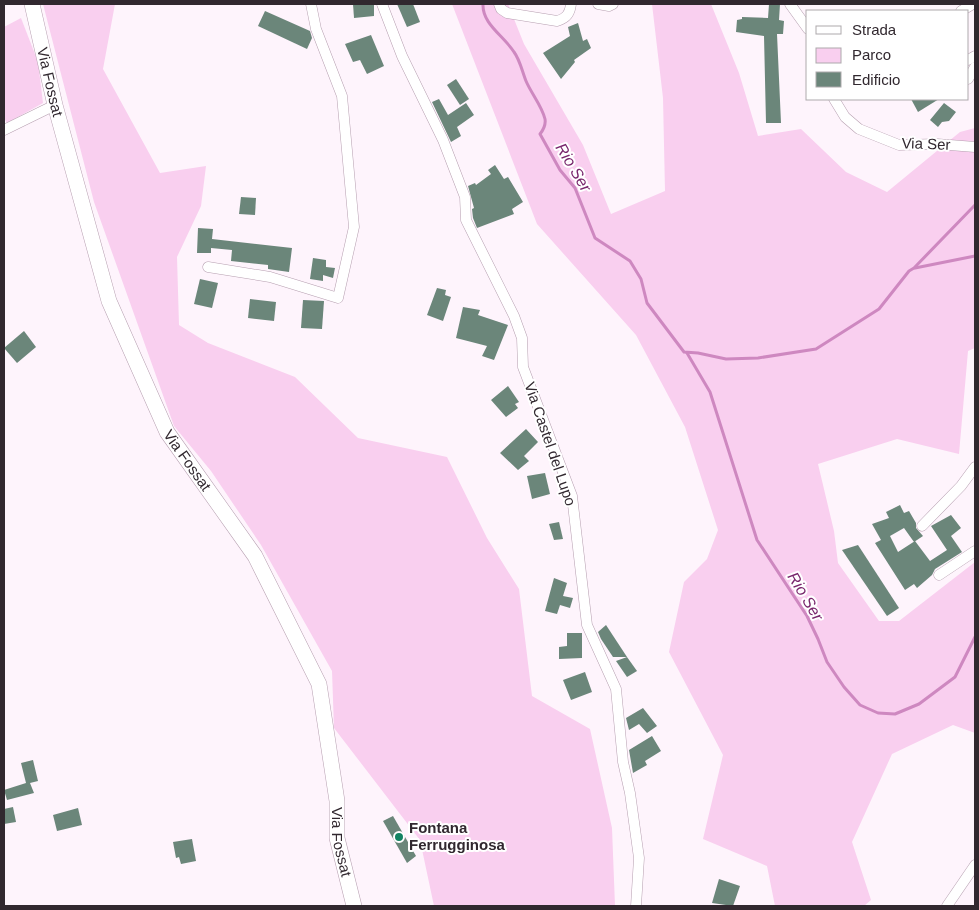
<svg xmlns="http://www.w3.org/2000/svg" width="979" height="910" font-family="Arial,sans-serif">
  <rect width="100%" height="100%" fill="#fef4fc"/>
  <!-- green -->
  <g fill="#f9cfef">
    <polygon points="43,4 115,4 103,69 160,173 206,166 201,206 177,257 179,325 208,343 295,377 358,438 447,457 487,538 519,589 532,696 590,729 612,828 615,906 434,906 420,840 334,728 332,671 261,545 211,471 174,426 94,202"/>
    <polygon points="452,4 508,4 524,44 583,145 611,214 665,191 663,98 652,4 711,4 739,73 758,136 801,129 846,172 887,192 960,132 975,128 975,348 968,351 959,454 897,439 818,464 834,531 838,563 879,621 899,621 975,562 975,733 953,725 892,754 852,842 871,900 864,906 775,906 767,866 703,839 723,755 669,652 684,582 707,559 718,530 685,427 636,335 537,224"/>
    <polygon points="21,18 38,62 43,103 7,123 4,118 4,27"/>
  </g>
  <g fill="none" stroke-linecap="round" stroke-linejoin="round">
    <!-- stream -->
    <g stroke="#ce88c0" stroke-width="3">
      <path d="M483,4C482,24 504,36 514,52C520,60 522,71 526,81C531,93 542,106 545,119C546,125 544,129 540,134L560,170L575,188L595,238L630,261L641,279L647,303L684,352L698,353L726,359L758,358L816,349L879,309L909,271L914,268L975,205"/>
      <polyline points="915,268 975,256"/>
      <polyline points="687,353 710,392 757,540 807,616 818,639 827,662 844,687 860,705 878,713 895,714 919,704 955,677 975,637"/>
    </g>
  </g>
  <!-- building -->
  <g fill="#6b867a">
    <polygon points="353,4 374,4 374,16 354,18"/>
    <polygon points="397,4 413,4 420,22 407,27"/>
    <polygon points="769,4 780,4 779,20 784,21 783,34 777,34 781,123 766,123 764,36 736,32 737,20 742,19 742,17 768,18"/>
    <polygon points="265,11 310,31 312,38 307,49 258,26"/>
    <polygon points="578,23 583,41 587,39 591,48 574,60 575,62 561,79 543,53 570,36 568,27"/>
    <polygon points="371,35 384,66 367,74 360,60 353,62 345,44"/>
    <polygon points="456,79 469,99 460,105 447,85"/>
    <polygon points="439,99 448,115 466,103 474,115 457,127 461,136 451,142 432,102"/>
    <polygon points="911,99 939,99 918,112"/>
    <polygon points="944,103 956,112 949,121 942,122 938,127 930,120"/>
    <polygon points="495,165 504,179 508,177 523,202 512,209 514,214 477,228 473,218 472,209 474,208 468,186 475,183 476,185 491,174 488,170"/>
    <polygon points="241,197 256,198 255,215 239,214"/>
    <polygon points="198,228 213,229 212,239 292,248 289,272 268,269 268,265 231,261 232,250 211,248 211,253 197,253"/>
    <polygon points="313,258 326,260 326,267 335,268 333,278 323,275 323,281 310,279"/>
    <polygon points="200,279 218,283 212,308 194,304"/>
    <polygon points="437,288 446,290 445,295 451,297 443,321 427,315"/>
    <polygon points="250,299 276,302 274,321 248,318"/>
    <polygon points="303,300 324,301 322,329 301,328"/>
    <polygon points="463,307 480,310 478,315 508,325 494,360 482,356 487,346 456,338"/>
    <polygon points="24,331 36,347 17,363 4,348"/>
    <polygon points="508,386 519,402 515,404 518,408 506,417 491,400"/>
    <polygon points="526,429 538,442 524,456 529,461 518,470 500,453"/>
    <polygon points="545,473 550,494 532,499 527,476"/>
    <polygon points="900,505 904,513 909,511 916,523 916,528 923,536 914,542 904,528 890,536 898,552 915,541 930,561 947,550 931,526 951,515 961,528 951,536 962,552 935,569 932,575 917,588 914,584 905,590 875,543 881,540 872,524 889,518 886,512"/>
    <polygon points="559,522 563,539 554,540 549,524"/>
    <polygon points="858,545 899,608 887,616 842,550"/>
    <polygon points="554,578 567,583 563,596 573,598 570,608 560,605 557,614 545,611"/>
    <polygon points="606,625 627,657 613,657 601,639 598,632"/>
    <polygon points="567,633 582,633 582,658 559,659 559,647 567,646"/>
    <polygon points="627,657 637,671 627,677 616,661"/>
    <polygon points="585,672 592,692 571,700 563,680"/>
    <polygon points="643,708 657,726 647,733 639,724 629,730 626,718"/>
    <polygon points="652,736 661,751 645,761 647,765 633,773 629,750"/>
    <polygon points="33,760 38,781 30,783 34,793 7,800 4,790 26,783 21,763"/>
    <polygon points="13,807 16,822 4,824 4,809"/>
    <polygon points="78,808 82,825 57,831 53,815"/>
    <polygon points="393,816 416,856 407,863 383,821"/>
    <polygon points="192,839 196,861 181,864 179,857 176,858 173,842"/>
    <polygon points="719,879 740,886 733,906 712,903"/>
  </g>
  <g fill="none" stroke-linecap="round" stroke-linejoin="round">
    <defs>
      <g id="street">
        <polyline points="382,4 402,56 443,140 465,197 466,220 514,316 522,338 523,367 572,496 587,625 616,689 623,762 630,793 639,858 636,906"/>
        <path d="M499,4L501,9L507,13L557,21C567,18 570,13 571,4"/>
        <polyline points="598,4 609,6 613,4"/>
        <polyline points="790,4 808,29"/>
        <polyline points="961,11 973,4"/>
        <polyline points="968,60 975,56"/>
        <polyline points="968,79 975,67"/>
        <polyline points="834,99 845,117 859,129 899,145 937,144 975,147"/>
        <polyline points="4,130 55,105"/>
        <polyline points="208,267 270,277 338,298 354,227 342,96 316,29 311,4"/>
        <polyline points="922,526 961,486 975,467"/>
        <polyline points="939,575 975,551"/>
        <polyline points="947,906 975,865"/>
      </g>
      <g id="secondary">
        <path id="s1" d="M32,4L55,105L109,301L167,432L255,556L319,684L337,801V838L354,906"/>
      </g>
    </defs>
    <!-- street casing -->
    <use href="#street" stroke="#b69fb0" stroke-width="11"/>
    <!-- secondary casing -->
    <use href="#secondary" stroke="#b69fb0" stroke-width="16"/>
    <!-- street -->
    <use href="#street" stroke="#fff" stroke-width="10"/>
    <!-- secondary -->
    <use href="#secondary" stroke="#fff" stroke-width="15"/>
  </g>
  <!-- markers -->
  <circle fill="#118362" stroke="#fff" stroke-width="2" cx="399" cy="837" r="5"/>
  <g text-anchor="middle" stroke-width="4" stroke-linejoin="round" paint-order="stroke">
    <!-- street labels -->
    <g font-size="15" fill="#31282f" stroke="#fff">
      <text dy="5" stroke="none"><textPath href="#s1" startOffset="80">Via Fossat</textPath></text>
      <text transform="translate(926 144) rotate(2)" y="5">Via Ser</text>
      <text transform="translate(550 444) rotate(71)" y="5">Via Castel del Lupo</text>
      <text dy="5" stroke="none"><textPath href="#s1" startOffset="485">Via Fossat</textPath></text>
      <text dy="5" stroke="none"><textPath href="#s1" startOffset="905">Via Fossat</textPath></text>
    </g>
    <!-- poi labels -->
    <g font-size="15" font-weight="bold" fill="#31282f" stroke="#fff" text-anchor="start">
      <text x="409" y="833">Fontana<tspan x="409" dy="17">Ferrugginosa</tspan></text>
    </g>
    <!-- water labels -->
    <g font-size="16" font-style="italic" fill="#78266c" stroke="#fff">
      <text transform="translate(574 167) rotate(59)" y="6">Rio Ser</text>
      <text transform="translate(806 596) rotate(59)" y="6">Rio Ser</text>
    </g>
  </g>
  <!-- border -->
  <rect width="979" height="910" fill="none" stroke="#31282f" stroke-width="10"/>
  <!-- legend -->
  <rect x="806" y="10" width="162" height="90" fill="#ffffff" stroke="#ada9ac"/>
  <rect x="816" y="26" width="25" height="8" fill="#ffffff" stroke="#ada9ac"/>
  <text x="852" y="35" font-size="15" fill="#31282f">Strada</text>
  <rect x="816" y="48" width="25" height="15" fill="#f9cfef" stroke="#ada9ac"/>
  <text x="852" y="60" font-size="15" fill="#31282f">Parco</text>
  <rect x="816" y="72" width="25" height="15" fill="#6b867a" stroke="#ada9ac"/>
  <text x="852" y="85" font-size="15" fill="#31282f">Edificio</text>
</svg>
